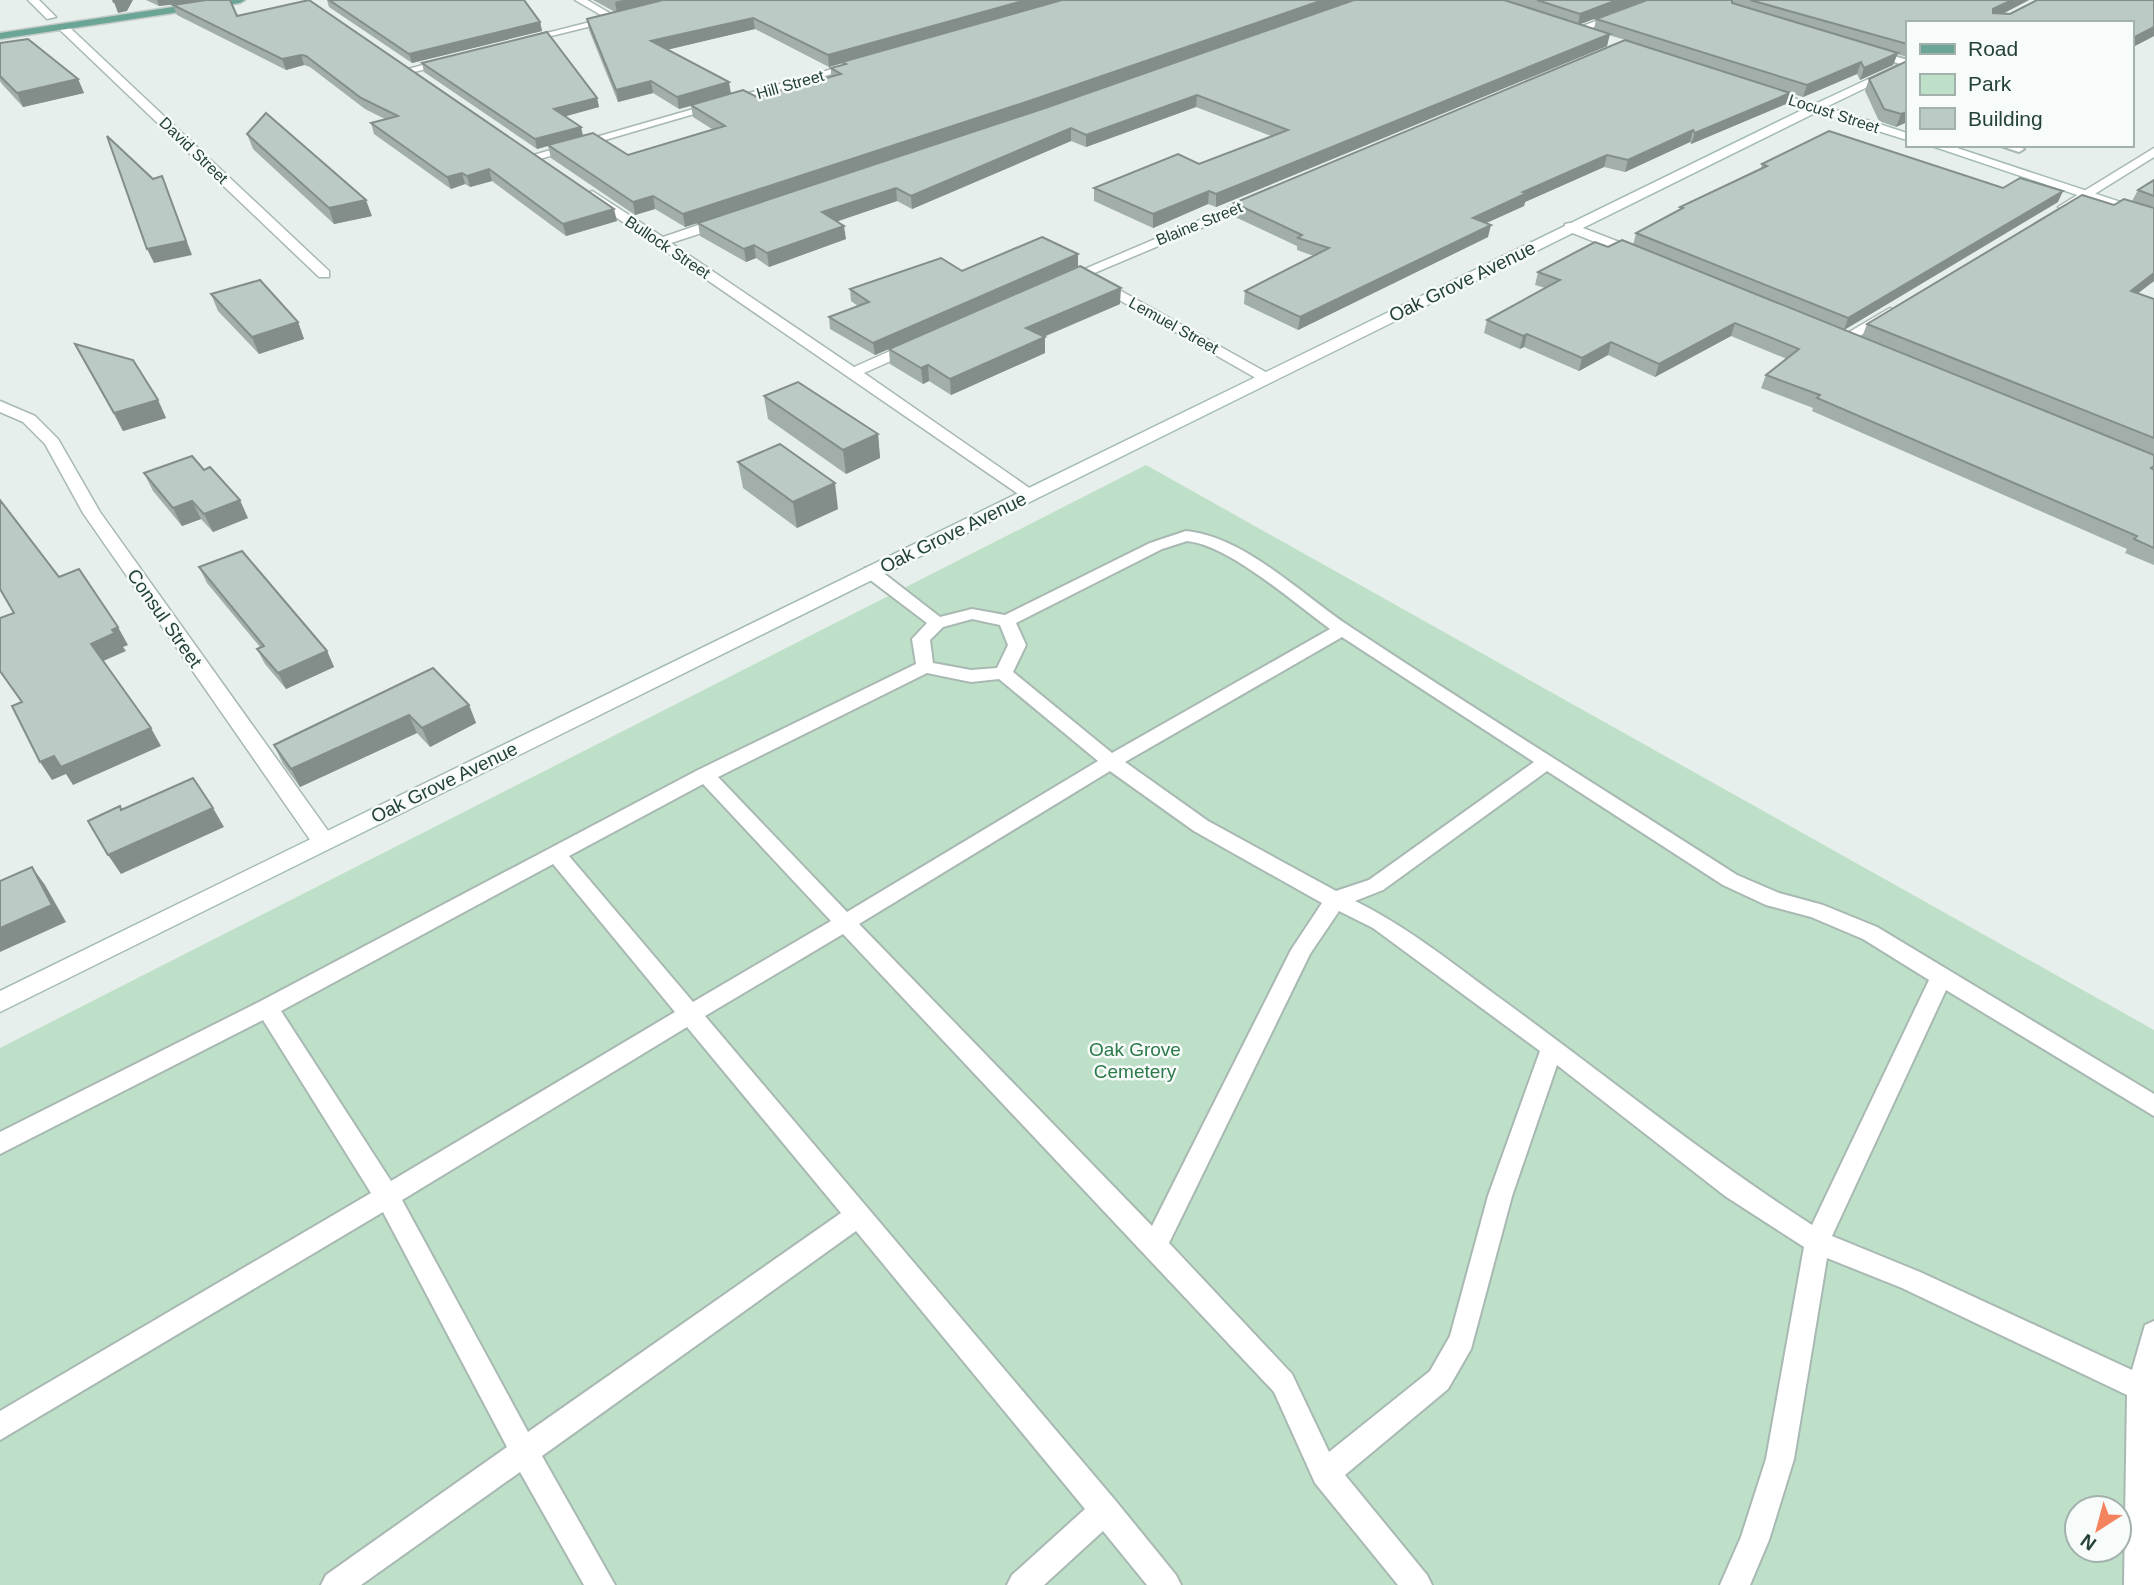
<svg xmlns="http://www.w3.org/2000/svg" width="2154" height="1585" font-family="Arial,sans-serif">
  <rect width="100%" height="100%" fill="#e6efeb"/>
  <!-- green -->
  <path fill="#bfe0c8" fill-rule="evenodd" d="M1146,465L2154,1030V1585H0V1048ZM2077,1508H2119V1550H2077Z"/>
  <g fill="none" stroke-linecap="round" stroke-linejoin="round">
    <defs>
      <g id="lane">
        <polygon points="1871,49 1907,60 1907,66 1868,54 1866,52"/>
        <polygon points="1998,145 2017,145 2024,149 2019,152"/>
        <path d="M1186,531C1245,537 1301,594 1349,626C1477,711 1608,792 1737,875L1779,893L1823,905L1877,927L2154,1094V1116L1946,990L1832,1236L1920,1272L2132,1370L2145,1325L2154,1321V1585H2124L2127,1395L1902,1288L1827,1258L1794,1459L1769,1540L1750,1585H1720L1741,1537L1766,1459L1804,1247L1725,1196L1557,1065L1512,1196L1471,1349L1448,1389L1345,1475L1427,1575L1432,1585H1398L1315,1483L1274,1392L843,934L705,1016L1115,1500L1176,1575L1181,1585H1147L1103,1531L1044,1585H1007L1012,1575L1085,1509L856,1231L542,1456L615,1585H584L520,1472L361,1585H321L326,1575L507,1447L383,1212L0,1440V1411L371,1193L263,1020L0,1154V1132L259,1002L698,770L916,664L912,639L927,623L865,576L863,572L865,568H877L940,617L972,609L1005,615L1150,543ZM1187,541C1229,545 1294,603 1330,629L1112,753L1013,672L1026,645L1016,623L1162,549ZM972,619L1000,625L1008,645L997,668L971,670L933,663L930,640L943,627ZM1342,637L1534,762L1369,880L1336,891L1208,821L1125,762ZM927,673L971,682L999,679L1098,761L847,912L718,777ZM1110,771L1194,831L1322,903L1291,950L1152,1226L859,924ZM1547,771L1723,885L1766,905L1811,917L1863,939L1929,980L1812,1225C1703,1155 1602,1072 1497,996C1451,962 1406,926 1355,901L1383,890ZM703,784L831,921L693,1002L569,856ZM553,864L675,1012L391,1181L281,1011ZM1339,911L1373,928L1540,1051L1488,1196L1450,1336L1430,1371L1329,1452L1292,1374L1169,1243L1310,954ZM687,1027L841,1213L528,1432L402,1200Z"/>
      </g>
      <g id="street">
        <polygon points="28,0 39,0 56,17 47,19"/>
        <polygon points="575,0 587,0 620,19 519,44 519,40 606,18"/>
        <polygon points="1652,0 1666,0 1581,32 1572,30"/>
        <polygon points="59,25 67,25 329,271 329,277 319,277 59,29"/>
        <polygon points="451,57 455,58 455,62 410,73 405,70"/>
        <polygon points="853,63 862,65 540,159 530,156"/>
        <polygon points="2154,148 2154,157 2069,210 2064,211 2058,207"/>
        <polygon points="592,191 663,237 722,217 732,217 732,223 671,243 854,367 908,343 918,343 920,346 918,349 864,373 1038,494 1030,499 1024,498 588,198 586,195"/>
        <polygon points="1261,194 1267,198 1265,201 1066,285 1056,285 1054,282"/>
        <polygon points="1570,223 1645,252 1647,255 1640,259 1635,258 1565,230 1565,224"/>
        <polygon points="1098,278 1271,375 1274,378 1271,381 1261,381 1093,285 1093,279"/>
        <polygon points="1890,308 1897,312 1895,315 1851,341 1846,342 1839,338"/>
        <polygon points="0,401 35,416 58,439 100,512 331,835 334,841 331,847 323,849 315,847 83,513 45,444 23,422 0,412"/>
      </g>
      <g id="secondary">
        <polygon points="1907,61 1907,68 1826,107 1907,133 1907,140 1817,112 0,1012 0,991 1806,108 1759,93 1759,89 1815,104"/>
        <polygon points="1929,145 1948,145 2154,213 2154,221"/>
      </g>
      <polygon id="primary" points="220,0 245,0 240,3 0,39 0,33"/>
    </defs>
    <!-- lane casing -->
    <use href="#lane" stroke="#a8b8b2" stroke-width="4"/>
    <!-- street casing -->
    <use href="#street" stroke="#a8b8b2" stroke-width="3"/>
    <!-- secondary casing -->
    <use href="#secondary" stroke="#a4bbb3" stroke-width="3"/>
    <!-- primary casing -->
    <use href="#primary" stroke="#c2cac8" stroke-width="3"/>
    <!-- lane -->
    <use href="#lane" fill="#fff" fill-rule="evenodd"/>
    <!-- street -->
    <use href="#street" fill="#fff" fill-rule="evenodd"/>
    <!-- secondary -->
    <use href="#secondary" fill="#fff" fill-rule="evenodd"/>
    <!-- primary -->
    <use href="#primary" fill="#6aa596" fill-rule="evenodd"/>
  </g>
  <!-- wall -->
  <g fill="#a1aea9" fill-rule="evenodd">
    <polygon points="146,0 230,0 237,16 617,221 566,236 492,181 470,187 465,184 451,189 374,134 371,123 385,119 365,109 310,67 304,65 286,70 177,15 173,5 189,3 159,6"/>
    <polygon points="327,0 524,0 540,22 542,31 412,63 329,7"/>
    <path d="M593,0H1645L1580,24L1594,29L1596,19L1647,0H2029L2002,14H2010L2154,0V36L2131,48V23H1907V57L1897,54L1893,65L1860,80L1857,74L1803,97L1790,93L1786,104L1691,144L1690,142L1625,172L1604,167L1525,202L1524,206L1486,223L1488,237L1298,330L1244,304L1245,291L1314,256L1297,250V246L1233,216L1234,203L1625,40L1609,35L1607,46L1216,207L1208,204L1153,228L1094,201V188L1199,164L1271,136L1196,107L1086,147L1071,141L912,209L897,201L837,221L846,239L769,267L756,258L746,262L700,236L698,223L685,227L655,209L635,215L551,158L548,146L537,149L424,72L422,63L597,98L599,107L565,116L581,127L583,136L628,155L712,129L693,117L691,106L679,109L653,93L618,102L589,30L587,19L615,12ZM755,29L829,67L842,63L843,65L831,68V77L757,97L731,94L667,49Z"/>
    <polygon points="0,43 78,79 84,93 23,107 2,84 0,81"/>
    <polygon points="1907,61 1907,122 1896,127 1879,121 1865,91 1869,79"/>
    <polygon points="247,134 372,216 334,224 253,149"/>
    <polygon points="1762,164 2003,188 2058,202 1844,330 1862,337 1867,324 2114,205 2132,201 2138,190 2154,180 2154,281 2138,293 2154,299 2154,565 2125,553 2127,549 1812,411 1813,408 1761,388 1766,375 1787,359 1731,336 1655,377 1608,355 1579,371 1524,347 1520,349 1484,333 1487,320 1545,288 1535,285 1538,272 1608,247 1633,245 1636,233 1680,210 1680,207 1761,168"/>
    <polygon points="1078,266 1120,304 1044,337 1045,353 951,395 929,381 923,384 890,364 889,349 875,355 830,329 829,317 858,306 851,301 850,289 962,271"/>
    <polygon points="211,294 298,322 304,339 259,354 218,311"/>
    <polygon points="75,344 158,400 166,418 123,431"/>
    <polygon points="764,396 878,434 880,458 846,474 768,419"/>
    <polygon points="738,462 838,509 797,528 743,488"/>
    <polygon points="144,473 248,518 213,532 201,519 182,526 153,491"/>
    <polygon points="199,567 327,651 334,667 286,689 265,664 257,649 260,647 207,583"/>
    <polygon points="433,668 469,705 476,723 430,747 417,733 300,787 283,764 274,745"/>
  </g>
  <!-- shaded-wall -->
  <g fill="#838d89">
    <polygon points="123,0 133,0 127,11 118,13 114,2"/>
    <polygon points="157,0 209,0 159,6"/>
    <polygon points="623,0 671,0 617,13 615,2"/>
    <polygon points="1026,0 1065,0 829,67 828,55"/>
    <polygon points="1323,0 1354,0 1038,111 685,227 683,214"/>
    <polygon points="1617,0 1645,0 1578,25 1580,14"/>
    <polygon points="2012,0 2029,0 1989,21 1993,9"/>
    <polygon points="753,18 755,29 654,53 651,41"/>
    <polygon points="540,22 542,31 412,63 409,54"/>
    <polygon points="2154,27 2154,36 2131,48 2131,39"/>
    <polygon points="1610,34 1607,46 1216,207 1216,194"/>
    <polygon points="1898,53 1893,65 1860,80 1864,68"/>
    <polygon points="301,55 304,65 286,70 282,59"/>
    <polygon points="1861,62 1857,74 1803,97 1807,85"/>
    <polygon points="78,79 84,93 23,107 17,93"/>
    <polygon points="651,81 653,93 618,102 616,90"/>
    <polygon points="729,82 731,94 679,109 677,97"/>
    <polygon points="1790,93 1786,104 1691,144 1695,133"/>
    <polygon points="1197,95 1196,107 1086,147 1086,135"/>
    <polygon points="597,98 599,107 556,119 554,109"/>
    <polygon points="1907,112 1907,122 1896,127 1901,114"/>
    <polygon points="581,127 583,136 537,149 535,139"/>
    <polygon points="1071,128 1071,141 912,209 911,196"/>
    <polygon points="1693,130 1690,142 1625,172 1628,160"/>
    <polygon points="1607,155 1604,167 1525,202 1524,206 1471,230 1473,218 1523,192"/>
    <polygon points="489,169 492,181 470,187 467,176"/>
    <polygon points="462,173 465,184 451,189 447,177"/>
    <polygon points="162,176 192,255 154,263 147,249"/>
    <polygon points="896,188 897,201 824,226 822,212"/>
    <polygon points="1209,191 1208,204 1153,228 1153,214"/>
    <polygon points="2063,191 2058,202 1844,330 1848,318"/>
    <polygon points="653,196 655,209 635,215 633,202"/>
    <polygon points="366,200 372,216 334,224 329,208"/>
    <polygon points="614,209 617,221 566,236 563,224"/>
    <polygon points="1491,225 1488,237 1298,330 1300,317"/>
    <polygon points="844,226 846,239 769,267 767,253"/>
    <polygon points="754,245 756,258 746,262 744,249"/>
    <polygon points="1078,254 1078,266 875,355 873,343"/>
    <polygon points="2154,273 2154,281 2124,304 2131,291"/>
    <polygon points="1121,288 1120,304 1026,344 1026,328"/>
    <polygon points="298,322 304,339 259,354 252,337"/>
    <polygon points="1735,323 1731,336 1655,377 1659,364"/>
    <polygon points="1527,334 1524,347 1520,349 1523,336"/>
    <polygon points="1045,337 1045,353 951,395 950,379"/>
    <polygon points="1611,342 1608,355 1579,371 1582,358"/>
    <polygon points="928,365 929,381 923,384 921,368"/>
    <polygon points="158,400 166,418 123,431 114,413"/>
    <polygon points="878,434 880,458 846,474 843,450"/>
    <polygon points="835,483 838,509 797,528 793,502"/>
    <polygon points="240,500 248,518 213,532 204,514"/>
    <polygon points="192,501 201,519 182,526 173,508"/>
    <polygon points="118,627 128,645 123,647 126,651 101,662 91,644 112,630"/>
    <polygon points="327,651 334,667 286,689 278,673"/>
    <polygon points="469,705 476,723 430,747 422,728"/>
    <polygon points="409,715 417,733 300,787 291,769"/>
    <polygon points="151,728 161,746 73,785 66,774 52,780 40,762 54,756"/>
    <polygon points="213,808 224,827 121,874 108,855"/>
    <polygon points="32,867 45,885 66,922 0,952 0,928"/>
  </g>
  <!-- building -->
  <g fill="#bbcac4" stroke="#838d89" stroke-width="2">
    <polygon points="113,0 123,0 114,2"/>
    <polygon points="206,0 230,0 237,16 309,0 614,209 563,224 489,169 467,176 462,173 447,177 371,123 398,116 361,98 306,56 301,55 282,59 173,5"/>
    <polygon points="329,0 524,0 540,22 409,54"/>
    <polygon points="663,0 1026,0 828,55 753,18 651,41 729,82 677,97 651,81 616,90 587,19"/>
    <polygon points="1062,0 1323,0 1038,98 683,214 653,196 633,202 548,145 593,133 628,155 725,126 691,105 743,90 757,97 841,74 831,68 846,64 842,62"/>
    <polygon points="1354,0 1504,0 1610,34 1216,194 1209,191 1153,214 1094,188 1178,154 1199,164 1288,130 1197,95 1086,135 1071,128 911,196 896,188 822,212 844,226 767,253 754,245 744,249 698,223 1048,107"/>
    <polygon points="1537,0 1617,0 1580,14"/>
    <polygon points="1647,0 1732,0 1732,3 1898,53 1864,68 1861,62 1807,85 1596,19"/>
    <polygon points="1750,0 2012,0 1993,9 1993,13 2010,14 2037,0 2154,0 2154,27 2131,39 2131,23 1907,23 1907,44"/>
    <polygon points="547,32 597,98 554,109 581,127 535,139 422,63"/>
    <polygon points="28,39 78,79 17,93 0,76 0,43"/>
    <polygon points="1625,40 1790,93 1695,133 1693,130 1628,160 1607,155 1523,192 1527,193 1473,218 1491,225 1300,317 1245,291 1329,248 1298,238 1302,235 1234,203"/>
    <polygon points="1907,61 1907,112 1901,114 1884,109 1869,79"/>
    <polygon points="266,113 366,200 329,208 247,134"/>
    <polygon points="1829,131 2003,188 2020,178 2063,191 1848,318 1636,233 1683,208 1680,207 1767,166 1762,164"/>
    <polygon points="107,136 153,179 162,176 186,241 147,249"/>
    <polygon points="2154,180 2154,196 2138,190"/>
    <polygon points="2082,195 2114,205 2124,199 2154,208 2154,273 2131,291 2154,299 2154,438 1867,324"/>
    <polygon points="1042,237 1078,254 873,343 829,317 869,302 850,289 941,258 962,271"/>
    <polygon points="1622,240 2154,455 2154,466 2151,468 2154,470 2154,548 2134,539 2137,536 1817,398 1820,395 1766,375 1799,349 1735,323 1659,364 1611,342 1582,358 1527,334 1523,336 1487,320 1560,280 1538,272 1595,242 1608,247"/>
    <polygon points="1080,266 1121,288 1026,328 1045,337 950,379 928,365 921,368 889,349"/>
    <polygon points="260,280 298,322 252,337 211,294"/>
    <polygon points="75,344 133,360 158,400 114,413"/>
    <polygon points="798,382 878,434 843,450 764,396"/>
    <polygon points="780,444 835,483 793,502 738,462"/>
    <polygon points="192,456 204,470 210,467 240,500 204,514 192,501 173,508 144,473"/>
    <polygon points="0,500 59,577 79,569 118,627 112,630 115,633 91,644 151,728 61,767 54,756 40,762 12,706 22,702 0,671 0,618 14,613 0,589"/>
    <polygon points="242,551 327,651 278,673 257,649 264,646 199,567"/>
    <polygon points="433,668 469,705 422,728 409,715 291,769 274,745"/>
    <polygon points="193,778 213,808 108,855 88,821 120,806 121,810"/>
    <polygon points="32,867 52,905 0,928 0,881"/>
  </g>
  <g text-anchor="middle" stroke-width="5" stroke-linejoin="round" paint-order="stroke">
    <!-- far-street labels -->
    <g font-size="16" fill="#24423a" stroke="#f7fbf9">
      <text transform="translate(790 84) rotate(-16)" y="6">Hill Street</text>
      <text transform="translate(1834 113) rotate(18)" y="6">Locust Street</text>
      <text transform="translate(194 150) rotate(44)" y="6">David Street</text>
      <text transform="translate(1199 223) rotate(-22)" y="6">Blaine Street</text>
      <text transform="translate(668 247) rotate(34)" y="6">Bullock Street</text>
      <text transform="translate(1174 325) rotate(29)" y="6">Lemuel Street</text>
    </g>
    <!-- street labels -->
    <g font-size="19" fill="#24423a" stroke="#f7fbf9">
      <text transform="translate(1462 281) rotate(-26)" y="7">Oak Grove Avenue</text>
      <text transform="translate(953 532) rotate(-26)" y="7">Oak Grove Avenue</text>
      <text transform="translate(165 618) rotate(55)" y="7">Consul Street</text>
      <text transform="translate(444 782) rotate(-26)" y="7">Oak Grove Avenue</text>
    </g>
    <!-- park labels -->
    <g font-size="19" fill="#2d7a4b" stroke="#f7fbf9">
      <text x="1135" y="1056">Oak Grove<tspan x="1135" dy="22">Cemetery</tspan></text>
    </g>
  </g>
  <!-- legend -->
  <rect x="1906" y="21" width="228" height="126" fill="#f7fbf9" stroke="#a3b1ad" stroke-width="2"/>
  <rect x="1920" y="44" width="35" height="10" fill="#6aa596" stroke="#a3b1ad" stroke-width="2"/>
  <text x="1968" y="56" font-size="21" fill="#24423a">Road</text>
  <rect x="1920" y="74" width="35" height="21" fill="#bfe0c8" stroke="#a3b1ad" stroke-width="2"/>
  <text x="1968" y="91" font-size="21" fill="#24423a">Park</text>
  <rect x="1920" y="108" width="35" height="21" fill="#bbcac4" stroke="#a3b1ad" stroke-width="2"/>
  <text x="1968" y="126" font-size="21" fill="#24423a">Building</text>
  <!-- north arrow -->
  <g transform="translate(2098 1529) rotate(216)"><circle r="33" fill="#f7fbf9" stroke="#a3b1ad" stroke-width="2"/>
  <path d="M0-5L12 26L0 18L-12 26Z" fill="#f4845f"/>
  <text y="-10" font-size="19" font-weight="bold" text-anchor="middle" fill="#24423a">N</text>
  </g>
</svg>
